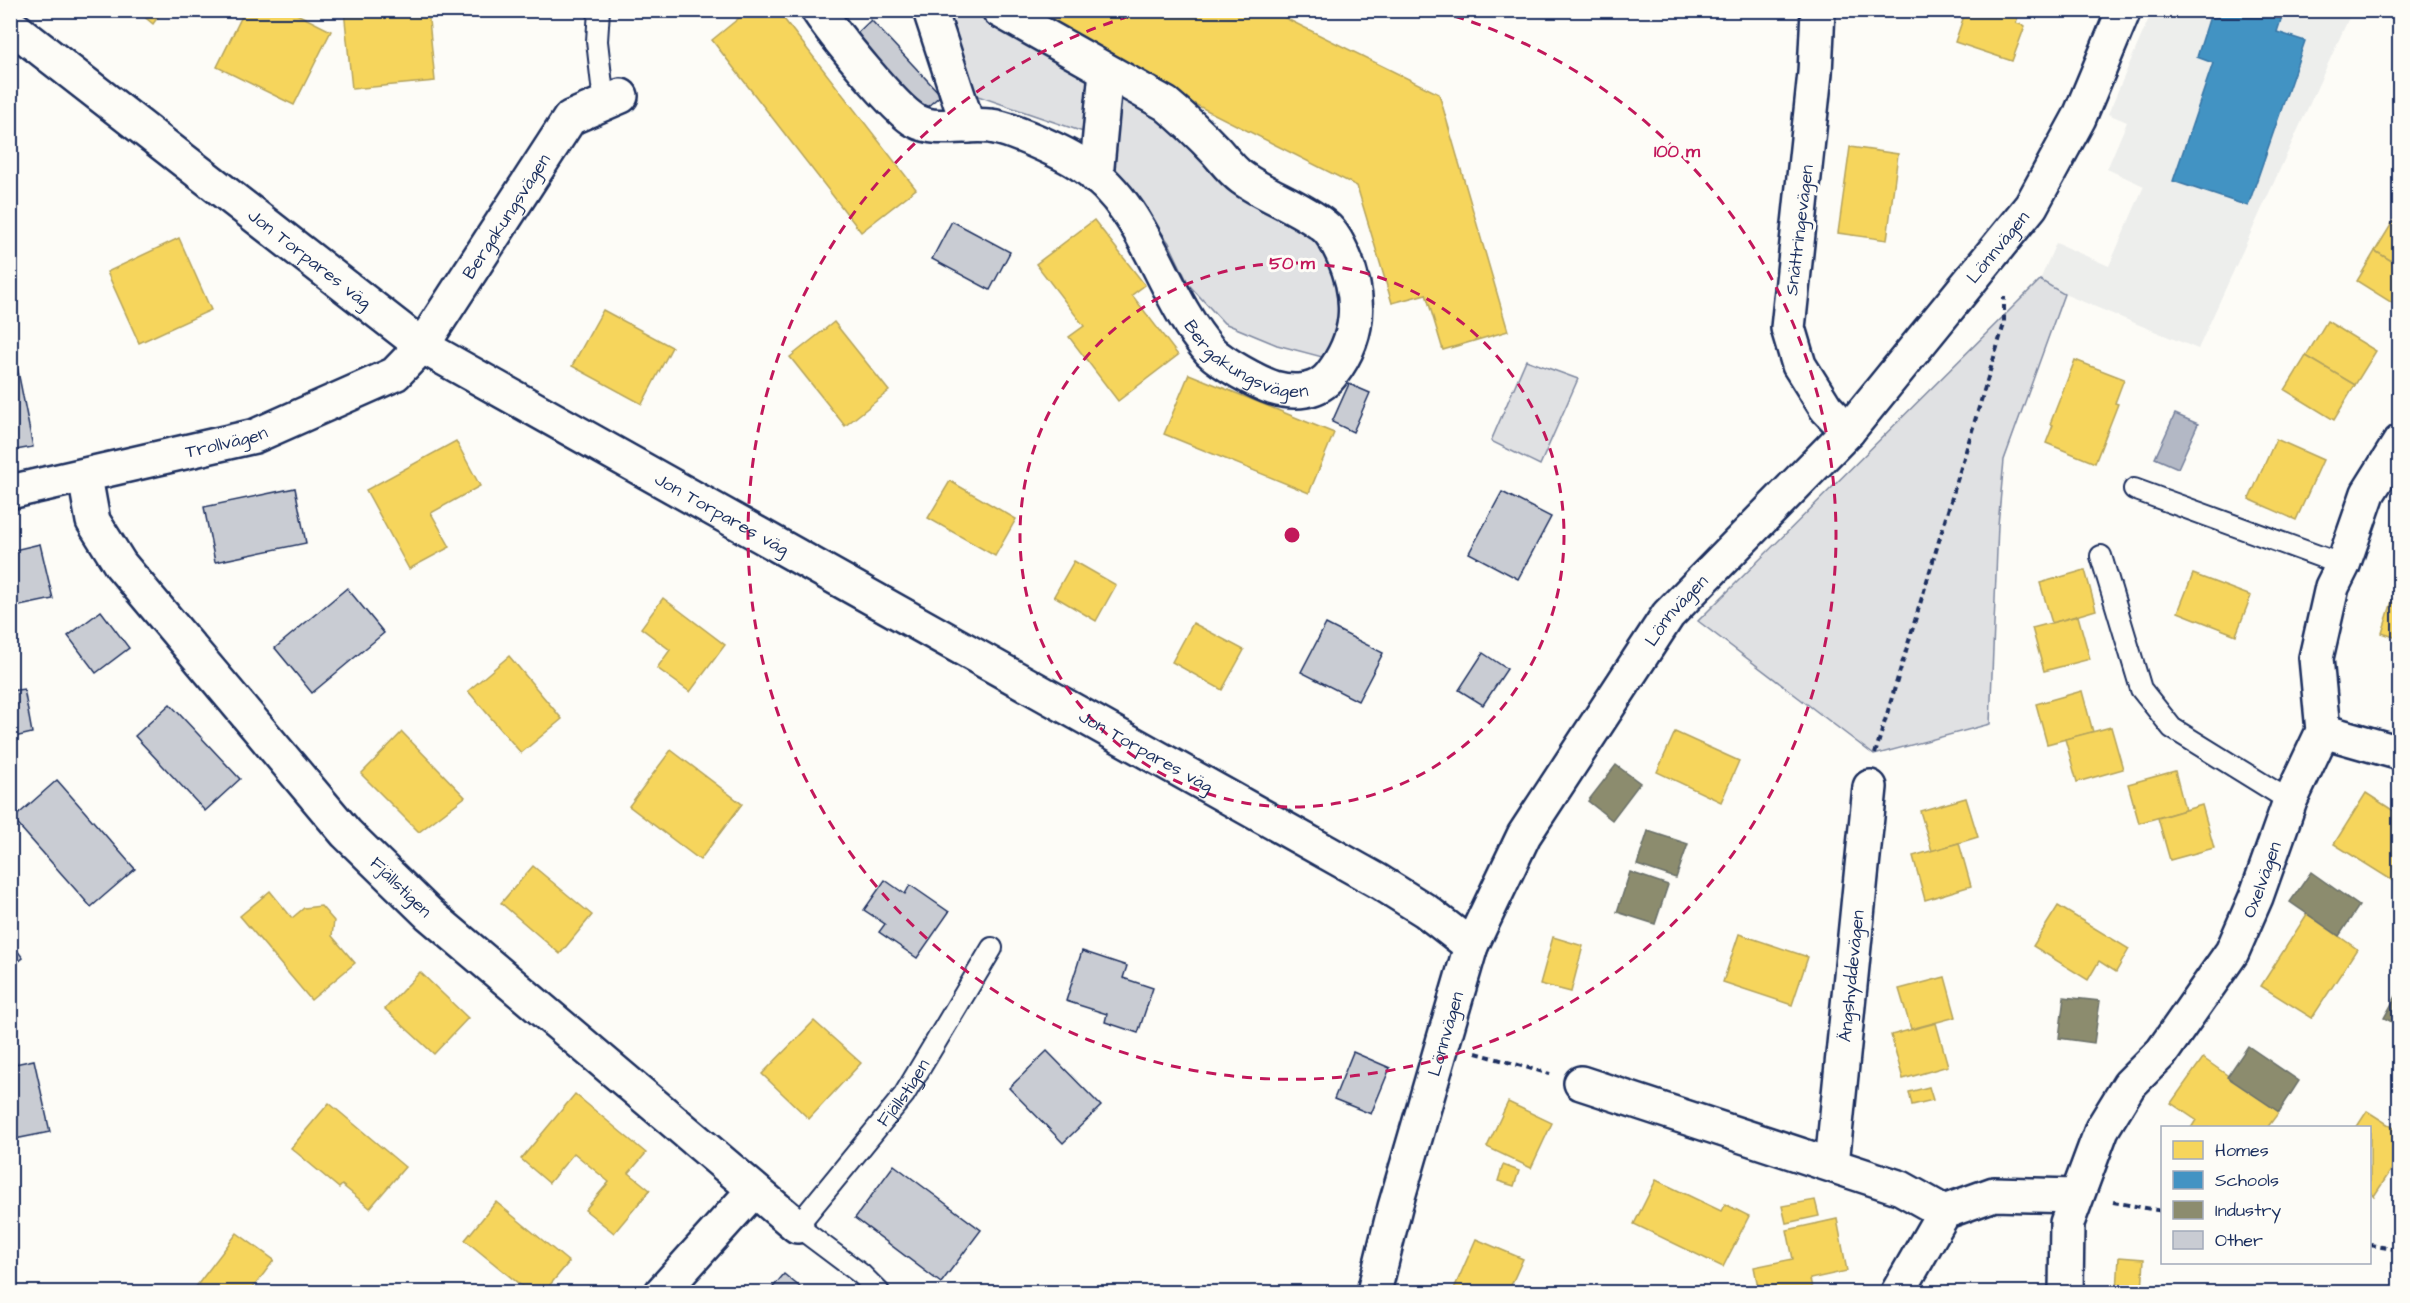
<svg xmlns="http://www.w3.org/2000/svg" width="2410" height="1303" font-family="'Architects Daughter',sans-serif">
  <rect width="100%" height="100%" fill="#fdfcf7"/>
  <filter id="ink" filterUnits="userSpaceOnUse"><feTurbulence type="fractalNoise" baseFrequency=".0167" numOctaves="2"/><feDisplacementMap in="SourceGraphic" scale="12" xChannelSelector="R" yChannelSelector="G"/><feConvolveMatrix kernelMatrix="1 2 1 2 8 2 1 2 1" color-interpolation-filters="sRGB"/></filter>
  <g filter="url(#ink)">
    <!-- built -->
    <polygon fill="#edeeec" points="2152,11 2352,11 2198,349 2064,294 2040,280 2056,243 2109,266 2144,186 2107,169 2127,122 2108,114"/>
    <!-- green -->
    <g fill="#e0e1e3" stroke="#7e88a0" stroke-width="1.5">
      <polygon points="940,11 970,11 1091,71 1089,134 972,94"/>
      <polygon points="1116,87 1333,252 1347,320 1322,357 1277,345 1224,323 1189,285 1169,243 1137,198 1105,166"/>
      <polygon points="2040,280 2064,294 2004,460 1998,525 1990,724 1874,755 1698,621"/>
      <polygon points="1526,360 1578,379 1540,465 1491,441"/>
    </g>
    <!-- water -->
    <polygon fill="#b3b8c5" stroke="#76819c" stroke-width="1.5" points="2175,414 2198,424 2178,468 2155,458"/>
    <!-- homes -->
    <g fill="#f6d55c" stroke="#b4a35d" stroke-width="1.5">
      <polygon points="136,10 163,10 153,24"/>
      <polygon points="245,10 289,10 331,31 294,105 217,67"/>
      <polygon points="344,10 428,10 435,81 352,89"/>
      <polygon points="749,10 777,10 916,189 861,232 712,40"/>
      <polygon points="1033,10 1269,10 1439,94 1508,331 1443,350 1426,294 1392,303 1357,186 1028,20"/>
      <polygon points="1966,10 2020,10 2016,23 2025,26 2012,61 1955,42"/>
      <polygon points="1850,147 1898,154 1887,240 1838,233"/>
      <polygon points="1094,220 1145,285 1132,295 1178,355 1118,401 1069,337 1084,326 1036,264"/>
      <polygon points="2394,220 2400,224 2400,266 2375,251"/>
      <polygon points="179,238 211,310 139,343 107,272"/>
      <polygon points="2375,251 2400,266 2400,308 2357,281"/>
      <polygon points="603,310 672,347 642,404 572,366"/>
      <polygon points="2327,321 2376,351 2355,385 2306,356"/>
      <polygon points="834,322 889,391 845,426 790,357"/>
      <polygon points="2306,356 2355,385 2334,420 2285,390"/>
      <polygon points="2075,360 2124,379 2115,403 2118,404 2095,463 2046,443 2053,425 2050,424"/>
      <polygon points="1189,374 1334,433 1309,493 1164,434"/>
      <polygon points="2276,439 2323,460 2296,520 2249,499"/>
      <polygon points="456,441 480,486 431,513 450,547 409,569 366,490"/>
      <polygon points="950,481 1016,519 995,556 928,518"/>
      <polygon points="1074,561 1116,585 1096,621 1054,596"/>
      <polygon points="2085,570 2096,610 2052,623 2040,583"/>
      <polygon points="2193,574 2251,596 2236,635 2178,612"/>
      <polygon points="2395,592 2400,594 2400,639 2382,633"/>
      <polygon points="663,598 725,645 690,692 657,668 670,650 641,628"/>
      <polygon points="2078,616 2090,659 2044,671 2032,628"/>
      <polygon points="1193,623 1244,650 1222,690 1172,662"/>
      <polygon points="509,656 562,719 521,753 468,691"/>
      <polygon points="2082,691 2093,732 2047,744 2036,704"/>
      <polygon points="2111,727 2123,769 2077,782 2065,739"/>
      <polygon points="402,732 465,797 419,832 361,774"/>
      <polygon points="1675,732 1739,761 1721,802 1657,772"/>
      <polygon points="671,750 742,804 700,860 629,806"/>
      <polygon points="2175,771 2185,810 2139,823 2128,784"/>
      <polygon points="2366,793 2400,815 2400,871 2393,881 2334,844"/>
      <polygon points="1966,798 1978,837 1932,851 1920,811"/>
      <polygon points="2202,805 2214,848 2170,860 2158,818"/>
      <polygon points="1959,843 1971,886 1925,900 1913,856"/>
      <polygon points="533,866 592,915 560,954 501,903"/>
      <polygon points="270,891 292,918 304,908 321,906 334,921 332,936 355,963 311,1000 240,916"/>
      <polygon points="2058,906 2129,949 2116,972 2099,961 2088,980 2033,946"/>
      <polygon points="2307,914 2357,949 2312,1018 2261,986"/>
      <polygon points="1739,934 1808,957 1792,1005 1723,982"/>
      <polygon points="1553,937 1583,946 1571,992 1540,984"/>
      <polygon points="420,972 468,1018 434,1054 385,1009"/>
      <polygon points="1945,977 1956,1017 1911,1029 1899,989"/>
      <polygon points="814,1021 861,1063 809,1119 762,1074"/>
      <polygon points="1936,1023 1948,1066 1903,1079 1891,1035"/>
      <polygon points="2203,1058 2279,1112 2267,1128 2191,1128 2196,1120 2171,1103"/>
      <polygon points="1929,1087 1933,1100 1912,1105 1909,1092"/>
      <polygon points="575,1094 646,1153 629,1173 650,1190 614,1233 585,1210 609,1182 574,1153 549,1183 521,1159"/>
      <polygon points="1508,1102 1552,1123 1531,1168 1487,1147"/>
      <polygon points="329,1103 405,1167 370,1208 342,1185 339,1188 291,1148"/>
      <polygon points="2367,1111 2400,1132 2400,1157 2374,1196 2370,1192 2370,1128 2356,1128"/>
      <polygon points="1503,1165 1519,1171 1514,1186 1498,1181"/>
      <polygon points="1656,1180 1721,1211 1725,1204 1749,1216 1723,1267 1634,1224"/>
      <polygon points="1815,1200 1819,1216 1786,1223 1782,1206"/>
      <polygon points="496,1202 569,1262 544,1292 529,1292 465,1240"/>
      <polygon points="1837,1219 1847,1271 1810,1279 1813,1292 1759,1292 1754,1267 1793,1259 1787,1230"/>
      <polygon points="237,1233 274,1260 250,1292 201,1292 195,1288"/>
      <polygon points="1476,1239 1523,1259 1508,1292 1453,1291"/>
      <polygon points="2119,1257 2144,1259 2142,1292 2117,1291"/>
    </g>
    <!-- schools -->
    <polygon fill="#4393c3" stroke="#3775a5" stroke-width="1.5" points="2212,10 2284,10 2277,32 2305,41 2248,206 2173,181 2213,63 2197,57"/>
    <!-- industry -->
    <g fill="#8c8c6e" stroke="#6a7069" stroke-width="1.5">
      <polygon points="1616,765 1640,783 1612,820 1588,801"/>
      <polygon points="1648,831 1688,844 1676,878 1637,865"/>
      <polygon points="1630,872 1668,885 1655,924 1617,912"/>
      <polygon points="2311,872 2359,906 2339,936 2290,902"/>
      <polygon points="2400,989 2400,1026 2384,1018"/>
      <polygon points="2064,997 2100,1001 2094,1043 2059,1038"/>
      <polygon points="2248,1046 2299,1081 2279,1112 2227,1077"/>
    </g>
    <!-- building -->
    <g fill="#c9ccd3" stroke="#1b2f5e" stroke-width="1.5">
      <polygon points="871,20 941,95 919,114 850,40"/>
      <polygon points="952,221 1010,252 990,290 932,259"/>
      <polygon points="15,356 33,447 10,451 10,357"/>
      <polygon points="1349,384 1370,393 1353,432 1332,422"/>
      <polygon points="295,488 306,543 215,562 204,507"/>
      <polygon points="1502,492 1551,517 1518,579 1469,553"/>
      <polygon points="40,544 53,599 10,608 10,551"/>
      <polygon points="347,588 384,633 312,693 275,648"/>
      <polygon points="101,611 129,648 96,673 68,636"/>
      <polygon points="1326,624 1383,653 1358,701 1301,672"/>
      <polygon points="1483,653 1507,669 1483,705 1459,690"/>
      <polygon points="24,689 32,733 10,738 10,691"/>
      <polygon points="170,704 240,779 205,811 135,736"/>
      <polygon points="57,780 135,869 91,907 13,819"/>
      <polygon points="885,880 905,894 910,885 949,912 917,958 879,932 885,924 864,910"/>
      <polygon points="10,941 23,958 10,968"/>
      <polygon points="1082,951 1127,966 1123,978 1153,988 1138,1033 1105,1022 1107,1014 1066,1001"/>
      <polygon points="1047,1051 1101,1106 1063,1143 1009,1088"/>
      <polygon points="1353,1052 1390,1068 1371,1114 1334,1099"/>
      <polygon points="34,1060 50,1132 10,1140 10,1065"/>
      <polygon points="894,1165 981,1230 941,1283 855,1218"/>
      <polygon points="10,1235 16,1271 10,1272"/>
      <polygon points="784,1274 806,1292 769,1292"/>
    </g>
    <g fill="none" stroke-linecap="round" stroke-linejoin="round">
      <defs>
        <g id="lane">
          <polyline points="599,10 597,41 604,103"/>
          <polyline points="2134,489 2343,565"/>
          <polyline points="2101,556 2141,689 2172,728 2290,801"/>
          <path id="s1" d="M879,1292L861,1274L797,1226L904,1095L992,948"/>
        </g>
        <g id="street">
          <path id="s2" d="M818,10C833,33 895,110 916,121C937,132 967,123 990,126C1010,128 1065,153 1082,165C1148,209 1160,294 1210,351C1222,363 1258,383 1274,388C1295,394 1318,392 1331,375C1360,338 1362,299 1344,257C1339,246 1333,233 1324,226C1299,206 1267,196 1242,178C1232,171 1224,160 1216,151C1200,134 1184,119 1166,104L999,10"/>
          <polyline points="930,10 968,126"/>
          <polyline points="1818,10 1815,73 1788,328 1799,365 1826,408 1848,431"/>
          <path id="s3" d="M10,25L422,346L1378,881L1426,911L1471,946"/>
          <polyline points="1096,177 1106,71"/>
          <path id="s4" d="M85,477L93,521L120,564L346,833L429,914L797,1226"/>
          <path id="s5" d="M10,492L255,436L395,374L422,346L570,118L621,96"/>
          <polyline points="2323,731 2400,753"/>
          <polyline points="1581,1083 1901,1188 1944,1212"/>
          <path id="s6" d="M1832,1164L1870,787"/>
          <polyline points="662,1292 754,1190"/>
          <polyline points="1898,1292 1944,1212 1994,1194 2076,1196"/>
          <path id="s7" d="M2066,1292L2067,1223L2102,1129L2129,1085L2162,1052L2232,952L2256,897L2290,801L2323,731L2316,658L2332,587L2343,565L2368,493L2400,442"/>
        </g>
        <g id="secondary">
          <path id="s8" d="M1374,1292L1395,1207L1471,946L1524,835L1668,615L1848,431L2031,206L2079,118L2124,10"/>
        </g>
      </defs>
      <!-- lane casing -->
      <use href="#lane" stroke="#1b2f5e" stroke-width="24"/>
      <!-- street casing -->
      <use href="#street" stroke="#1b2f5e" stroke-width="38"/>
      <!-- secondary casing -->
      <use href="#secondary" stroke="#1b2f5e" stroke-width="38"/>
      <!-- path -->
      <g stroke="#1b2f5e" stroke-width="4" stroke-dasharray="6 4.5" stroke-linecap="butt">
        <polyline points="1875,754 2004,324 2004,297"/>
        <polyline points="1476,1053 1550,1074"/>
        <polyline points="2113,1202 2162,1211"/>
        <polyline points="2370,1245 2400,1250"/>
      </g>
      <!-- lane -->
      <use href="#lane" stroke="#fdfcf7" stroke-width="20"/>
      <!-- street -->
      <use href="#street" stroke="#fdfcf7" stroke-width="33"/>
      <!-- secondary -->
      <use href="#secondary" stroke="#fdfcf7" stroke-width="33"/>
    </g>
  </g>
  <!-- distance rings -->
  <g fill="none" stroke="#c2185b" stroke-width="3" stroke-dasharray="10 8">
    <circle cx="1292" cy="535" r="272"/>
    <path d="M1437 11A544 544 0 1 1 1147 11"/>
  </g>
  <g text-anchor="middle" stroke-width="6" stroke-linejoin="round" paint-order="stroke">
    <!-- street labels -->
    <g font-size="18" fill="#1b2f5e" stroke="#fdfcf7">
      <text dy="6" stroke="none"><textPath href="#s5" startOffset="598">Bergakungsvägen</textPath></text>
      <text transform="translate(1799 230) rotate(-83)" y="6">Snättringevägen</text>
      <text dy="6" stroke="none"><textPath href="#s8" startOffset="1240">Lönnvägen</textPath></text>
      <text dy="6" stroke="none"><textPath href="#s3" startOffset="380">Jon Torpares väg</textPath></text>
      <text dy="6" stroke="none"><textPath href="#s2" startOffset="588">Bergakungsvägen</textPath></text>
      <text dy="6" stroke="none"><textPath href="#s5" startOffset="222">Trollvägen</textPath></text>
      <text dy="6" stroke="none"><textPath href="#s3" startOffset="866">Jon Torpares väg</textPath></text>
      <text dy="6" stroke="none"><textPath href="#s8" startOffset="754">Lönnvägen</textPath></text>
      <text dy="6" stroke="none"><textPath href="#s3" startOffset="1352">Jon Torpares väg</textPath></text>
      <text dy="6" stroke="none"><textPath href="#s7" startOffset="468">Oxelvägen</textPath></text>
      <text dy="6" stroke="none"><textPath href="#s4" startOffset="524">Fjällstigen</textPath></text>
      <text dy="6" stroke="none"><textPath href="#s6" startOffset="189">Ängshyddevägen</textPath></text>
      <text dy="6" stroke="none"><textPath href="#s8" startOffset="268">Lönnvägen</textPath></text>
      <text dy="6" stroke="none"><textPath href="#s1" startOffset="276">Fjällstigen</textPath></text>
    </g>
  </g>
  <circle cx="1292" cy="535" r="9" fill="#c2185b" stroke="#fdfcf7" stroke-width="3"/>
  <g font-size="18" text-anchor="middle" font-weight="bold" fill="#c2185b" stroke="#fdfcf7" stroke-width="6" stroke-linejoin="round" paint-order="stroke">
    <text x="1677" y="157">100 m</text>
    <text x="1292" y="269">50 m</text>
  </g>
  <!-- margin -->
  <rect width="2410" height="1303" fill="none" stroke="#fdfcf7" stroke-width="36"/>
  <rect x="18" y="18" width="2374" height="1267" fill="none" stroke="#1b2f5e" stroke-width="2" filter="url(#ink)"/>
  <!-- legend -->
  <rect x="2161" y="1126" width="210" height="138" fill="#fdfcf7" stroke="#a3aaba" stroke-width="1.5"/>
  <rect x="2173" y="1141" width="30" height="18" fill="#f6d55c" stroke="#a3aaba" stroke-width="1.5"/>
  <text x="2215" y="1156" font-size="18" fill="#1b2f5e">Homes</text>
  <rect x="2173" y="1171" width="30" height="18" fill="#4393c3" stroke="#a3aaba" stroke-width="1.5"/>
  <text x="2215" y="1186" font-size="18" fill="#1b2f5e">Schools</text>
  <rect x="2173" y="1201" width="30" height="18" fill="#8c8c6e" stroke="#a3aaba" stroke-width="1.5"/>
  <text x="2215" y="1216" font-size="18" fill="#1b2f5e">Industry</text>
  <rect x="2173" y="1231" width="30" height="18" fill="#c9ccd3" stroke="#a3aaba" stroke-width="1.5"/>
  <text x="2215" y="1246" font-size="18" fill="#1b2f5e">Other</text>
</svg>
